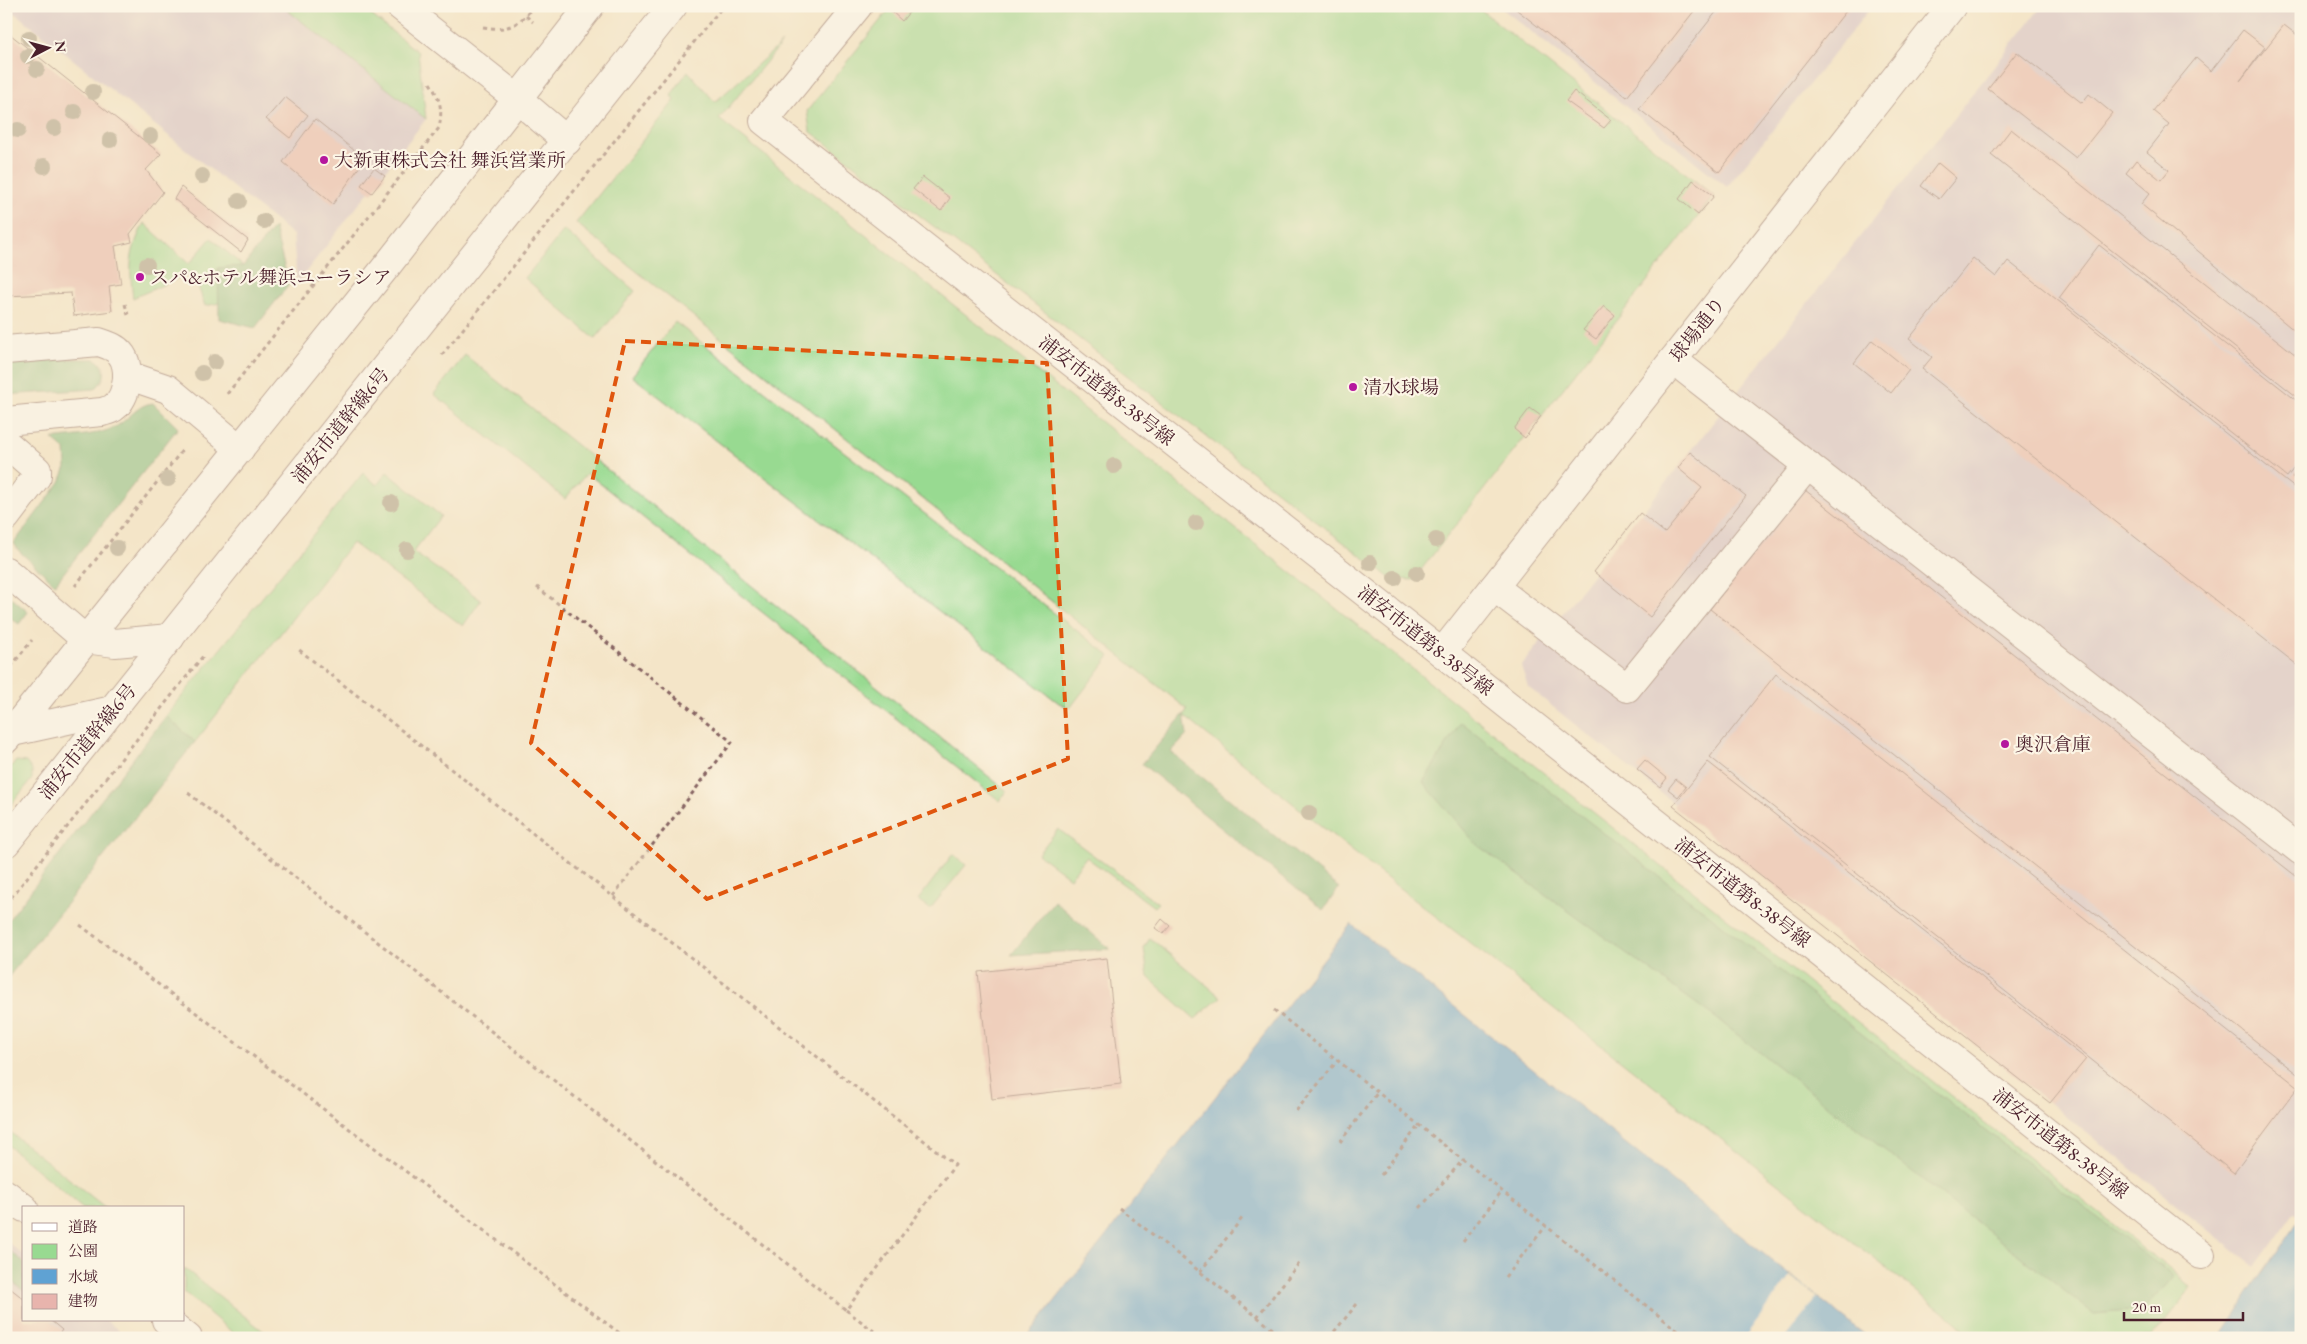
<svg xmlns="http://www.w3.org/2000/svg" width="2307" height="1344" font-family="'EB Garamond','Noto Serif JP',serif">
  <rect width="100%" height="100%" fill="#fcf5e5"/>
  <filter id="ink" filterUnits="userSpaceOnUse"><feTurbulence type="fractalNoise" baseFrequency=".02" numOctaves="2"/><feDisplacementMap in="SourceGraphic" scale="10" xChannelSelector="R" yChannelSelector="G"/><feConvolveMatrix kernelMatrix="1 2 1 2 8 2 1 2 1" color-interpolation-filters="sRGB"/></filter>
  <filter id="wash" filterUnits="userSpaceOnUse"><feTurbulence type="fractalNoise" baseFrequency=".0096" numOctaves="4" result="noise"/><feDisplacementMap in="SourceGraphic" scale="20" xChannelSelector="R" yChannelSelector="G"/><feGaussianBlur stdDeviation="1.12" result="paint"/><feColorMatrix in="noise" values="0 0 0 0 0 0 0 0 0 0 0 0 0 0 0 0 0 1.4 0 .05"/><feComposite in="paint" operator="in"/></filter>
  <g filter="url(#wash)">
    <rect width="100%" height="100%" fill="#f4e5c8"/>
    <!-- industrial -->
    <g fill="#d0bdcd">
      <polygon points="6,6 283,6 426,119 297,283 293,235"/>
      <polygon points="1499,6 1872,6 1727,187"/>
      <polygon points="2042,6 2301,6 2301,1217 2294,1212 2255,1267 1528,687 1521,666"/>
      <polygon points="6,1241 24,1255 24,1320 106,1320 128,1338 6,1338"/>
    </g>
    <!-- green -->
    <g fill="#98da91" stroke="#717c5e">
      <polygon points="282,6 360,6 418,52 426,119"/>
      <polygon points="892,6 1476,6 1714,196 1413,580 1391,579 810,131 807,111"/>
      <polygon points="782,43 719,119 2192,1287 2151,1338 1976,1338 1361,858 1184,716 1187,709 576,223 675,100 671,95 688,71 715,102"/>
      <path d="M144,223L189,264L211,238L243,266L218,268L219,303L205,306L193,272L133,298C129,265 129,253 144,223Z"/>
      <polygon points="564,230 635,291 595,339 525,278"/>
      <polygon points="675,322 1110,656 1070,708 1059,703 632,376"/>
      <polygon points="465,355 998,784 1007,791 1000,801 587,473 565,499 434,394"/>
      <polygon points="387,472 441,516 413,552 481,600 463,626 352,543 195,742 166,716 363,473 377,485"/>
      <polygon points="16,761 26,762 32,770 32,779 6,811 6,773"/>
      <polygon points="1058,829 1158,903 1154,907 1086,857 1070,878 1038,854"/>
      <polygon points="953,854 966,865 930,909 918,900"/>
      <polygon points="1150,938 1221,997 1195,1019 1148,977 1144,948"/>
      <polygon points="6,1129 106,1208 83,1208 6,1144"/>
      <polygon points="184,1268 272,1338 239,1338 184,1292"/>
    </g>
    <!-- forest -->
    <g fill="#7aba7b" stroke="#626c53">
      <polygon points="274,227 289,284 255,328 219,319 218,268 243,266"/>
      <path d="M11,359H95C109,368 106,379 95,389L6,395V362Z"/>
      <path d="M153,403L178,428L55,584L18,550L14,543L60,482L66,467L65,450L52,439C71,436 92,436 111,429C127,423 136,404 153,403Z"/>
      <polygon points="6,593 28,612 19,624 6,615"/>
      <polygon points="1184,714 1187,735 1171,752 1339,888 1323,910 1142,764"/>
      <polygon points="166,716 195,742 6,980 6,923"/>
      <polygon points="1461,722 2174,1277 2143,1310 2094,1314 1716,1018 1477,845 1423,782"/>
      <polygon points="1054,901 1110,949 1011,955"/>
      <polygon points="6,1248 24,1262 24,1291 6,1277"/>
    </g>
    <!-- water -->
    <g fill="#5fa2d3" stroke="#54607f">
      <polygon points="1351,924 1869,1338 1026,1338"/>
      <polygon points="2297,1223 2301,1226 2301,1338 2219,1338"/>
    </g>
    <!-- pier -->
    <polygon fill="#f4e5c8" points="1790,1276 1817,1297 1785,1338 1744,1338"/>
    <g id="blocks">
      <!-- building -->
      <g fill="#e8b4ad">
        <polygon points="894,6 914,6 902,21 891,11"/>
        <polygon points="1512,6 1698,6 1627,97"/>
        <polygon points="1721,6 1850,6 1719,172 1639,109"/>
        <polygon points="2284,25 2301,38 2301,336 2141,204 2150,193 2126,173 2136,160 2161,180 2169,170 2147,152 2169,124 2153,111 2196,58 2211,71 2243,30 2265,47 2240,81"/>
        <polygon points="6,31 161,154 146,170 163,192 130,234 132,242 115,246 121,284 109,286 112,311 74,316 71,293 6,296"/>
        <polygon points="2017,52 2082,103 2089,94 2112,113 2076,158 1988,89"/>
        <polygon points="1574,91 1611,120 1604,128 1566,101"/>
        <polygon points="285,97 308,115 290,138 266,119"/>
        <polygon points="315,119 365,159 333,204 283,162"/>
        <polygon points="2011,129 2301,359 2301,400 1991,155"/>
        <polygon points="1938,163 1956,178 1939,199 1921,186"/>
        <polygon points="374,168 385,176 372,193 361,185"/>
        <polygon points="923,177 950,198 941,211 913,189"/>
        <polygon points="1693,180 1714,196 1698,215 1679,199"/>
        <polygon points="181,187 248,240 241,252 174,199"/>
        <polygon points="2099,245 2301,404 2301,459 2287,477 2059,298"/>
        <polygon points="1973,258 1996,277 2008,261 2301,493 2301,668 1922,369 1932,357 1909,339"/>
        <polygon points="1604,306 1615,315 1596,339 1583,330"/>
        <polygon points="1872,340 1909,370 1891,393 1854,363"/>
        <polygon points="1530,408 1541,416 1525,438 1514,429"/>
        <polygon points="1690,452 1746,496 1650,617 1594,572 1640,513 1665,533 1702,488 1678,468"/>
        <polygon points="2301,466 2301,484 2292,477"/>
        <polygon points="1805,490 2301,880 2301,1077 1710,609"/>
        <polygon points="1776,674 2298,1087 2234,1173 1710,757"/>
        <polygon points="1645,760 1667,778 1660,787 1637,769"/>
        <polygon points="1708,762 2086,1059 2050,1103 1673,806"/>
        <polygon points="1676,779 1686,787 1678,797 1668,789"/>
        <polygon points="1162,919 1170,926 1163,934 1155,928"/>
        <polygon points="1107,958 1121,1084 992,1099 978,972"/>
        <polygon points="6,1285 24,1299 24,1320 50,1320 62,1330 56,1338 6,1338"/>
      </g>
    </g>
  </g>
  <g filter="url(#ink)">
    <use href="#blocks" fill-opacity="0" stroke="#866462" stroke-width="1"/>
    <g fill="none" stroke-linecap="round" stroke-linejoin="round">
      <defs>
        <g id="minor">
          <polyline points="400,6 519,100 567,141"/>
          <polyline points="858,6 764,121 1442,653 2201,1255"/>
          <path d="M6,350L99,342C107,345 115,347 120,353C132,366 128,398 113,408C110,410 105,411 102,412L6,421"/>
          <polyline points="1673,360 2301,851"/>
          <polyline points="127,375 168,389 240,449"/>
          <polyline points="6,443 37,470 37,476 6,517"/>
          <polyline points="6,571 85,639 115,643 170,638"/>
          <polyline points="1494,587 1627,688 1808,465"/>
          <polyline points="1442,653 1952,6"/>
          <polyline points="12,732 113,710"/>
          <polyline points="6,739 386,267 590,6"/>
          <polyline points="6,843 673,6"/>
          <polyline points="6,1194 24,1208"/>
          <polyline points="166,1320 188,1338"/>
        </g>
      </defs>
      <!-- minor casing -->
      <use href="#minor" stroke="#866462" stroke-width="30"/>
      <!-- path -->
      <g stroke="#866462" stroke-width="3" stroke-dasharray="4 4" stroke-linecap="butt">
        <polyline points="526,16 533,22"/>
        <path d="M483,27C508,31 518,26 534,6"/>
        <polyline points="125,304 128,315"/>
        <polyline points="442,355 723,6"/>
        <path d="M227,394L439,128C443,109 440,99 430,83"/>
        <polyline points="75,586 184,448"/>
        <polyline points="537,587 732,742 613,896"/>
        <polyline points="6,673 32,640"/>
        <polyline points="188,793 846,1310 955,1165 298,649"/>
        <polyline points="6,904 203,656"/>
        <polyline points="80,925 626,1338"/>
        <polyline points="1274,1010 1682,1334 1679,1338"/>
        <polyline points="1296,1111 1338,1060"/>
        <polyline points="1340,1142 1378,1092"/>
        <polyline points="1381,1175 1419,1125"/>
        <polyline points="1119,1208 1284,1338"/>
        <polyline points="1420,1208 1463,1160"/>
        <polyline points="1463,1241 1502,1191"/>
        <polyline points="1200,1272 1243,1217"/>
        <polyline points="1505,1277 1546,1226"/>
        <polyline points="846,1310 883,1338"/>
        <polyline points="1257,1317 1300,1262"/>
        <polyline points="1329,1338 1357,1304"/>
      </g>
      <!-- minor -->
      <use href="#minor" stroke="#fff" stroke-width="28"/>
    </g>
    <!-- trees -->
    <g fill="#a39783">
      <circle cx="29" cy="38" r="8"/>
      <circle cx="28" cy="56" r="8"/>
      <circle cx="37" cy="69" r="8"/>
      <circle cx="93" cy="92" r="8"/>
      <circle cx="74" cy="112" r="8"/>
      <circle cx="54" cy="128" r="8"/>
      <circle cx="18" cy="130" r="8"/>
      <circle cx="150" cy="136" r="8"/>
      <circle cx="110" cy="140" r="8"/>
      <circle cx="44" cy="166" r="8"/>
      <circle cx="202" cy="176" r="8"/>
      <circle cx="239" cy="201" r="8"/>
      <circle cx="264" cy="221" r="8"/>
      <circle cx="147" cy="265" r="8"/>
      <circle cx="215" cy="362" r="8"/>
      <circle cx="202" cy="373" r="8"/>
      <circle cx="1114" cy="466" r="8"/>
      <circle cx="168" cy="479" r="8"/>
      <circle cx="391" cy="503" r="8"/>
      <circle cx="1196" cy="523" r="8"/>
      <circle cx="1436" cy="540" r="8"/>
      <circle cx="117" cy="548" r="8"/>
      <circle cx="407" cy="550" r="8"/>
      <circle cx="1370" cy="563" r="8"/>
      <circle cx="1417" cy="573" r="8"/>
      <circle cx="1395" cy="578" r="8"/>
      <circle cx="1309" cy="813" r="8"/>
    </g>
  </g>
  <!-- marked area -->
  <path d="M0 0H2307V1344H0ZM625,341L1047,363L1068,759L707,899L531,743Z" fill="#f4e5c8" fill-opacity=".55" fill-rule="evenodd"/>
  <path fill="none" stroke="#e0560e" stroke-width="4" stroke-dasharray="10 6" stroke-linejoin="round" d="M625,341L1047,363L1068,759L707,899L531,743Z"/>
  <!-- markers -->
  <g fill="#b5179e" stroke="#fcf5e5" stroke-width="2">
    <circle cx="324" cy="160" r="5"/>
    <circle cx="140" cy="277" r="5"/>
    <circle cx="1353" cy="387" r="5"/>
    <circle cx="2005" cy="744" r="5"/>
  </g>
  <g text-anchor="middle" stroke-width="4.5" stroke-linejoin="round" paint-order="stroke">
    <!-- poi labels -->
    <g font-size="19" fill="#4a1f2b" stroke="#fcf5e5" text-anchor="start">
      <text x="334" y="167">大新東株式会社 舞浜営業所</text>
      <text x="150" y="284">スパ&amp;ホテル舞浜ユーラシア</text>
      <text x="1363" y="394">清水球場</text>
      <text x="2015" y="751">奥沢倉庫</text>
    </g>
    <!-- street labels -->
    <g font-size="19" fill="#4a1f2b" stroke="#fcf5e5">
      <text transform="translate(1697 329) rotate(-52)" y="7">球場通り</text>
      <text transform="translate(1107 390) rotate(38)" y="7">浦安市道第8-38号線</text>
      <text transform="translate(340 425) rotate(-51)" y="7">浦安市道幹線6号</text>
      <text transform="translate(1426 640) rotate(38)" y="7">浦安市道第8-38号線</text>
      <text transform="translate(87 741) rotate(-51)" y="7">浦安市道幹線6号</text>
      <text transform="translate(1743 892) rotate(38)" y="7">浦安市道第8-38号線</text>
      <text transform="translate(2061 1143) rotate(38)" y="7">浦安市道第8-38号線</text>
    </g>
  </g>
  <!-- margin -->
  <rect width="2307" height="1344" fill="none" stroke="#fcf5e5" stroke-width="25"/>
  <!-- legend -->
  <rect x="22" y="1206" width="162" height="115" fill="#fcf5e5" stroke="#b59f9b"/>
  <rect x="32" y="1223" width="25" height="8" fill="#ffffff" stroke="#b59f9b"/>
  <text x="68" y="1232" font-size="15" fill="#4a1f2b">道路</text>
  <rect x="32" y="1244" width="25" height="15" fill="#98da91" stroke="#b59f9b"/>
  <text x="68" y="1256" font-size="15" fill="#4a1f2b">公園</text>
  <rect x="32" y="1269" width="25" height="15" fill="#5fa2d3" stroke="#b59f9b"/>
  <text x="68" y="1282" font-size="15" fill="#4a1f2b">水域</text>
  <rect x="32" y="1294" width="25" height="15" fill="#e8b4ad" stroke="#b59f9b"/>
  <text x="68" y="1306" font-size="15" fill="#4a1f2b">建物</text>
  <!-- north arrow -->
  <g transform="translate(48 48) rotate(84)" stroke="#fcf5e5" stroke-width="4" paint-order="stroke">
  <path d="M0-4L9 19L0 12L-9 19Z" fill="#4a1f2b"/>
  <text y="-8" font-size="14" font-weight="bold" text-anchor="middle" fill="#4a1f2b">N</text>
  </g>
  <!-- scale -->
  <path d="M2124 1312v8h119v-8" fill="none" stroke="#4a1f2b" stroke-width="2.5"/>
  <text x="2132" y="1312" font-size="15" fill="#4a1f2b" stroke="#fcf5e5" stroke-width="4" paint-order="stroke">20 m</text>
</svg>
